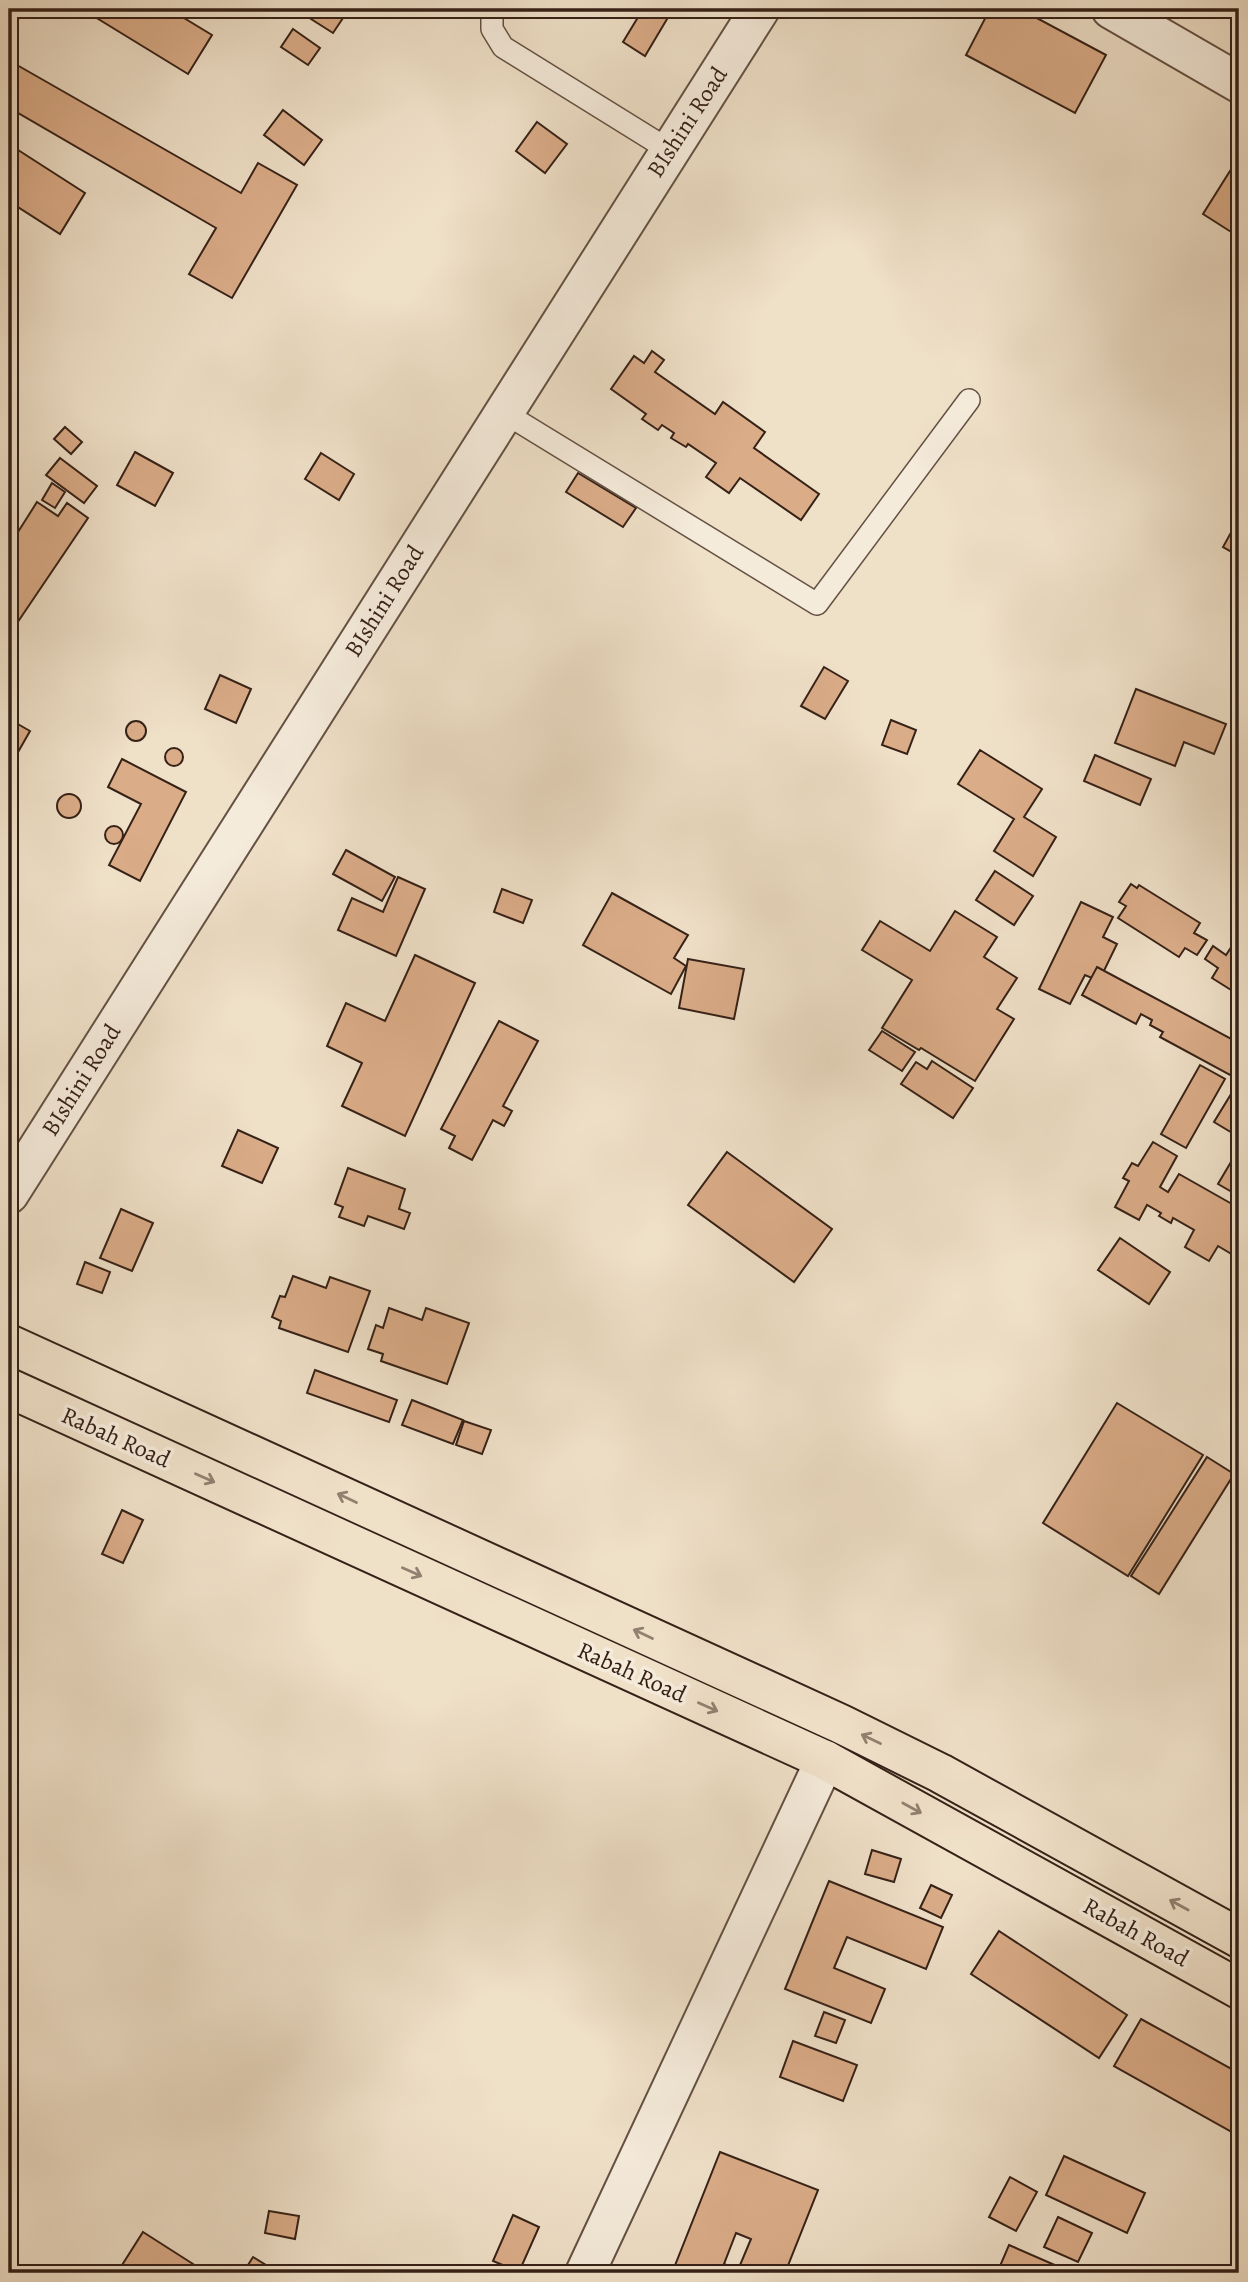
<svg xmlns="http://www.w3.org/2000/svg" width="1248" height="2282" font-family="Alegreya,serif">
  <rect width="100%" height="100%" fill="#efe0c8"/>
  <filter id="stains"><feTurbulence type="fractalNoise" baseFrequency=".00286" numOctaves="4"/><feColorMatrix values="0 0 0 0 .2 0 0 0 0 .09 0 0 0 0 .02 0 0 0 .5 -.17"/></filter>
  <radialGradient id="worn" r=".72"><stop offset=".6" stop-color="#630" stop-opacity="0"/><stop offset="1" stop-color="#630" stop-opacity=".3"/></radialGradient>
  <!-- building -->
  <g fill="#daac88" stroke="#362117" stroke-width="2" fill-rule="evenodd">
    <polygon points="9,9 24,9 9,35"/>
    <polygon points="82,9 169,9 212,35 188,74"/>
    <polygon points="302,9 349,9 333,33 300,12"/>
    <polygon points="643,9 673,9 645,56 623,42"/>
    <polygon points="990,9 1020,9 1106,55 1075,113 966,55"/>
    <polygon points="1214,9 1239,9 1239,22"/>
    <polygon points="293,29 320,48 308,65 281,47"/>
    <polygon points="17,65 241,193 258,163 297,185 232,298 189,274 216,228 11,109 9,113 9,80"/>
    <polygon points="283,110 322,140 304,165 264,135"/>
    <polygon points="537,122 567,144 545,173 516,151"/>
    <polygon points="15,148 85,193 60,234 13,204 9,211 9,157"/>
    <polygon points="1230,171 1239,177 1239,237 1203,214"/>
    <polygon points="652,351 664,360 655,372 715,414 723,402 765,432 754,448 819,494 801,520 740,478 729,493 706,477 716,463 688,444 686,447 671,438 674,433 662,425 658,430 642,419 646,414 611,389 634,356 644,363"/>
    <polygon points="65,427 82,442 71,454 54,439"/>
    <polygon points="135,452 173,473 155,506 117,485"/>
    <polygon points="321,453 354,474 339,500 305,479"/>
    <polygon points="60,458 97,486 84,503 46,475"/>
    <polygon points="578,473 636,508 623,527 566,492"/>
    <polygon points="52,483 65,492 55,508 42,500"/>
    <polygon points="37,502 58,516 67,503 88,518 9,635 9,527 18,532"/>
    <polygon points="1239,518 1239,556 1223,547"/>
    <polygon points="824,667 848,681 825,719 801,706"/>
    <polygon points="220,675 251,689 236,723 205,709"/>
    <polygon points="1136,689 1226,724 1214,754 1184,742 1175,766 1115,743"/>
    <polygon points="9,719 30,731 9,768"/>
    <polygon points="891,720 916,730 907,754 882,745"/>
    <circle cx="136" cy="731" r="10"/>
    <circle cx="174" cy="757" r="9"/>
    <polygon points="980,750 1042,789 1024,817 1056,837 1033,876 994,851 1014,819 958,784"/>
    <polygon points="1095,755 1151,779 1140,805 1084,781"/>
    <polygon points="122,759 186,792 140,881 109,865 141,804 108,787"/>
    <circle cx="69" cy="806" r="12"/>
    <circle cx="114" cy="835" r="9"/>
    <polygon points="346,850 395,877 382,901 333,874"/>
    <polygon points="995,871 1033,896 1014,925 976,900"/>
    <polygon points="398,877 425,889 396,956 338,930 352,898 383,912"/>
    <polygon points="1131,884 1137,888 1139,885 1200,923 1194,933 1207,940 1197,955 1185,948 1179,957 1118,918 1126,906 1119,902"/>
    <polygon points="502,889 532,900 523,923 494,912"/>
    <polygon points="612,893 688,935 674,958 686,966 671,994 583,945"/>
    <polygon points="1081,902 1113,917 1103,937 1117,944 1099,981 1085,975 1070,1004 1039,989"/>
    <polygon points="955,911 997,937 984,957 1017,978 997,1009 1014,1019 975,1081 921,1048 919,1050 882,1028 912,980 862,950 880,921 930,951"/>
    <polygon points="1236,940 1239,942 1239,995 1212,978 1218,968 1205,959 1213,946 1226,955"/>
    <polygon points="415,955 475,983 405,1136 342,1106 362,1063 327,1046 346,1003 385,1021"/>
    <polygon points="688,959 744,969 734,1019 679,1008"/>
    <polygon points="1097,967 1239,1043 1239,1059 1230,1075 1160,1037 1163,1032 1150,1025 1152,1020 1141,1014 1136,1024 1082,995"/>
    <polygon points="499,1021 538,1041 503,1106 512,1111 504,1126 493,1120 472,1160 449,1148 455,1136 441,1129"/>
    <polygon points="882,1031 915,1052 902,1071 869,1050"/>
    <polygon points="932,1061 973,1088 953,1118 901,1084 916,1062 927,1069"/>
    <polygon points="1200,1065 1225,1079 1186,1148 1161,1134"/>
    <polygon points="1236,1086 1239,1088 1239,1137 1214,1122"/>
    <polygon points="238,1130 278,1148 262,1183 222,1166"/>
    <polygon points="1153,1142 1177,1156 1160,1187 1168,1192 1179,1174 1239,1208 1239,1267 1235,1265 1238,1258 1218,1246 1209,1261 1185,1247 1194,1230 1173,1218 1171,1223 1159,1216 1161,1213 1147,1205 1139,1220 1115,1207 1129,1181 1123,1178 1132,1163 1138,1166"/>
    <polygon points="1238,1150 1239,1151 1239,1196 1218,1184"/>
    <polygon points="727,1152 832,1229 794,1282 688,1205"/>
    <polygon points="348,1168 405,1189 399,1209 410,1213 404,1229 368,1216 364,1226 339,1217 343,1207 335,1204"/>
    <polygon points="121,1209 153,1223 132,1271 100,1258"/>
    <polygon points="1120,1238 1170,1272 1149,1304 1098,1270"/>
    <polygon points="85,1262 110,1272 102,1293 77,1284"/>
    <polygon points="293,1276 326,1288 330,1277 370,1291 348,1352 279,1328 281,1321 272,1317 280,1296 285,1297"/>
    <polygon points="389,1308 422,1320 426,1308 469,1323 447,1384 381,1361 383,1354 368,1349 376,1325 383,1328"/>
    <polygon points="315,1370 397,1400 389,1422 307,1393"/>
    <polygon points="412,1400 463,1420 453,1444 402,1425"/>
    <polygon points="1117,1403 1203,1455 1128,1576 1043,1523"/>
    <polygon points="464,1421 491,1430 482,1454 456,1445"/>
    <polygon points="1207,1457 1234,1474 1159,1594 1131,1576"/>
    <polygon points="122,1510 143,1520 123,1563 102,1554"/>
    <polygon points="872,1850 901,1859 894,1882 865,1874"/>
    <polygon points="829,1881 943,1927 926,1969 847,1937 834,1968 885,1989 871,2023 785,1989"/>
    <polygon points="931,1885 952,1895 941,1918 920,1908"/>
    <polygon points="999,1931 1127,2015 1099,2058 971,1974"/>
    <polygon points="824,2012 845,2020 836,2043 815,2036"/>
    <polygon points="1141,2019 1239,2073 1239,2136 1114,2066"/>
    <polygon points="793,2041 857,2065 843,2101 780,2077"/>
    <path d="M720,2152L818,2190L785,2273H672ZM736,2233L751,2239L738,2270L724,2264Z"/>
    <polygon points="1064,2156 1145,2193 1127,2233 1046,2195"/>
    <polygon points="1010,2177 1037,2192 1016,2231 989,2217"/>
    <polygon points="269,2211 299,2216 295,2239 265,2233"/>
    <polygon points="513,2215 539,2227 519,2272 493,2261"/>
    <polygon points="1058,2217 1092,2233 1078,2262 1044,2247"/>
    <polygon points="143,2232 193,2264 187,2273 117,2273"/>
    <polygon points="1009,2245 1073,2273 997,2273"/>
    <polygon points="253,2257 279,2273 243,2273"/>
  </g>
  <g fill="none" stroke-linecap="round" stroke-linejoin="round">
    <defs>
      <g id="lane">
        <polyline points="492,9 492,29 503,47 669,150"/>
        <polyline points="503,412 817,604 969,400"/>
      </g>
      <g id="street">
        <polyline points="1111,9 1239,83"/>
        <polyline points="9,1194 760,9"/>
        <polyline points="585,2273 825,1760"/>
      </g>
      <g id="primary">
        <polyline points="9,1344 841,1724 940,1773 1239,1938"/>
        <polyline points="9,1388 825,1760 1239,1989"/>
      </g>
    </defs>
    <!-- lane casing -->
    <use href="#lane" stroke="#645143" stroke-width="24"/>
    <!-- street casing -->
    <use href="#street" stroke="#645143" stroke-width="42"/>
    <!-- primary casing -->
    <use href="#primary" stroke="#362117" stroke-width="42"/>
    <!-- lane -->
    <use href="#lane" stroke="#f5ebdb" stroke-width="21"/>
    <!-- street -->
    <use href="#street" stroke="#f5ebdb" stroke-width="38"/>
    <!-- primary -->
    <use href="#primary" stroke="#efe0c8" stroke-width="38"/>
  </g>
  <!-- one-way arrows -->
  <defs><path id="oneway-shaft" d="M-6 0H5M1.5-3L5.5 0L1.5 3" fill="none" stroke-width="1.6" stroke-linecap="round" stroke-linejoin="round" transform="scale(1.75)"/></defs>
  <g stroke="#928070">
    <use href="#oneway-shaft" transform="translate(205 1478) rotate(24)"/>
    <use href="#oneway-shaft" transform="translate(347 1498) rotate(-155)"/>
    <use href="#oneway-shaft" transform="translate(412 1572) rotate(24)"/>
    <use href="#oneway-shaft" transform="translate(643 1634) rotate(-155)"/>
    <use href="#oneway-shaft" transform="translate(708 1707) rotate(24)"/>
    <use href="#oneway-shaft" transform="translate(871 1739) rotate(-154)"/>
    <use href="#oneway-shaft" transform="translate(912 1808) rotate(29)"/>
    <use href="#oneway-shaft" transform="translate(1179 1905) rotate(-151)"/>
  </g>
  <g text-anchor="middle" stroke-width="7" stroke-linejoin="round" paint-order="stroke">
    <!-- street labels -->
    <g font-size="24" fill="#362117" stroke="#f5ebdb">
      <text transform="translate(687 122) rotate(-57)" y="8">BIshini Road</text>
      <text transform="translate(384 601) rotate(-58)" y="8">BIshini Road</text>
      <text transform="translate(81 1080) rotate(-58)" y="8">BIshini Road</text>
      <text transform="translate(116 1437) rotate(24)" y="8">Rabah Road</text>
      <text transform="translate(632 1672) rotate(24)" y="8">Rabah Road</text>
      <text transform="translate(1136 1932) rotate(29)" y="8">Rabah Road</text>
    </g>
  </g>
  <!-- margin -->
  <rect width="1248" height="2282" fill="none" stroke="#efe0c8" stroke-width="35"/>
  <rect x="10" y="10" width="1227" height="2261" fill="none" stroke="#362117" stroke-width="3.5"/>
  <rect x="18" y="18" width="1213" height="2247" fill="none" stroke="#362117" stroke-width="2"/>
  <rect width="100%" height="100%" filter="url(#stains)"/>
  <rect width="100%" height="100%" fill="url(#worn)"/>
</svg>
